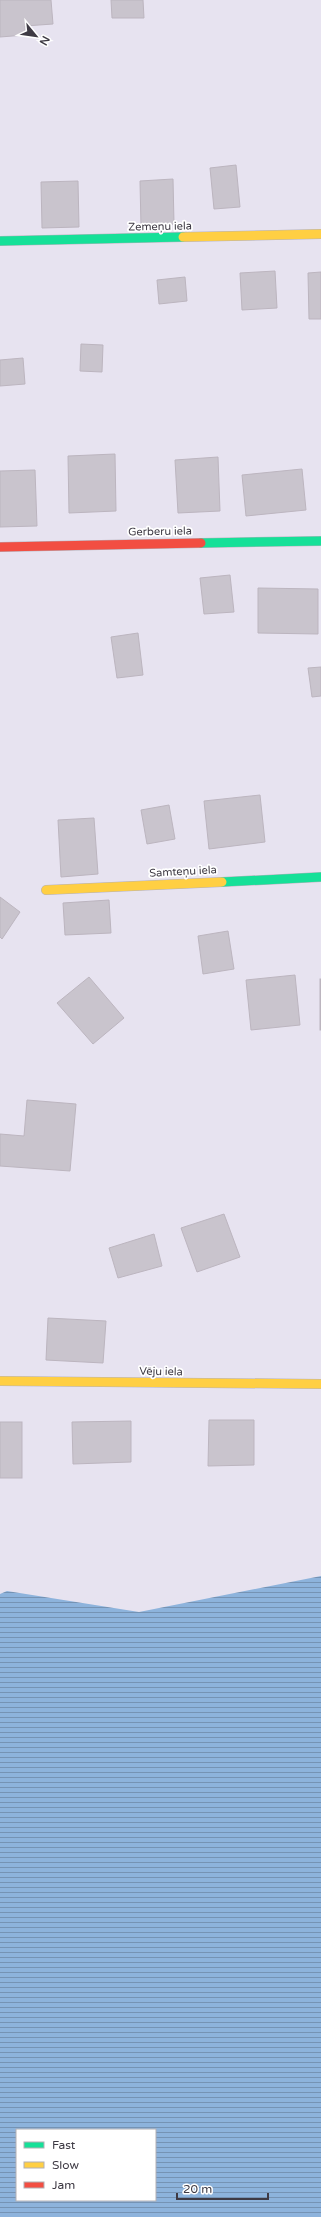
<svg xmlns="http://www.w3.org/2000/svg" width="321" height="2217" font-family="'Varela Round',sans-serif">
  <defs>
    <pattern id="water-rules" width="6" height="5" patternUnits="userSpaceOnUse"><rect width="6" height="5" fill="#8db3dc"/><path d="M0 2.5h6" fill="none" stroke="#7593b4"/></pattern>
  </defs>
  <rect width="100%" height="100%" fill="#e7e3f0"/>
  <!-- water -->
  <path fill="url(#water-rules)" fill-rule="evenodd" d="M321,1576V2217H0V1594L7,1591L139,1612ZM17,2130H155V2200H17Z"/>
  <!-- building -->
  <g fill="#c9c4cd" stroke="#bcb5bf">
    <polygon points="0,0 51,0 53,24 25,26 25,35 0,37"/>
    <polygon points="111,0 143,0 144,18 112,18"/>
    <polygon points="236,165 240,207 214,209 210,168"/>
    <polygon points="173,179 174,224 141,227 140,181"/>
    <polygon points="78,181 79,227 42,228 41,182"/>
    <polygon points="275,271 277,308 242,310 240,273"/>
    <polygon points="321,272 321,319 309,319 308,273"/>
    <polygon points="185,277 187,301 159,304 157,280"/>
    <polygon points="81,344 103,345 102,372 80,371"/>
    <polygon points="23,358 25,384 0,386 0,360"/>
    <polygon points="115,454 116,511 69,513 68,456"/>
    <polygon points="218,457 220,511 178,513 175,460"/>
    <polygon points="302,469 306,510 246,516 242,475"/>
    <polygon points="35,470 37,526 0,527 0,471"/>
    <polygon points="230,575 234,612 204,614 200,578"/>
    <polygon points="258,588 318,589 318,634 258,633"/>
    <polygon points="138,633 143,675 117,678 111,637"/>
    <polygon points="321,667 321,696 312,697 308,668"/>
    <polygon points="260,795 265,842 209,849 204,801"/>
    <polygon points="169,805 175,839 147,844 141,810"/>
    <polygon points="94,818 98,874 61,877 58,820"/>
    <polygon points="0,897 20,912 2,939 0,937"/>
    <polygon points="109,900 111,933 65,935 63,903"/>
    <polygon points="228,931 234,969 203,974 198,936"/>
    <polygon points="295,975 300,1025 251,1030 246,980"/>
    <polygon points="89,977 124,1018 93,1044 57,1003"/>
    <rect x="320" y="979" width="1" height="51"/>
    <polygon points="27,1100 76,1104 70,1171 0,1166 0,1134 24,1136"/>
    <polygon points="224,1214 240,1257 197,1272 181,1228"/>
    <polygon points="154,1234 162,1266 118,1278 109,1248"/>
    <polygon points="48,1318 106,1321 103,1363 46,1360"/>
    <polygon points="209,1420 254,1420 254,1465 208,1466"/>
    <polygon points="131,1421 131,1462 73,1464 72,1422"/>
    <rect x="0" y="1422" width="22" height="56"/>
  </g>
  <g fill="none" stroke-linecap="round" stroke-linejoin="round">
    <defs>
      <g id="fast">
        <polyline points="0,241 183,237"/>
        <polyline points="201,543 321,541"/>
        <polyline points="222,882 321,877"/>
      </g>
      <g id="slow">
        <polyline points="183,237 321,234"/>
        <polyline points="46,890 222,882"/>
        <polyline points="0,1381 321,1384"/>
      </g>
      <polyline id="jam" points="0,547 201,543"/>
    </defs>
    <!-- fast casing -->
    <use href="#fast" stroke="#b4b1bb" stroke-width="10"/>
    <!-- slow casing -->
    <use href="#slow" stroke="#b4b1bb" stroke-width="10"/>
    <!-- jam casing -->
    <use href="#jam" stroke="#b4b1bb" stroke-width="10"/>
    <!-- fast -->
    <use href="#fast" stroke="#16e098" stroke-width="9"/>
    <!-- slow -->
    <use href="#slow" stroke="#ffcf43" stroke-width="9"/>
    <!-- jam -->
    <use href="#jam" stroke="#f24e42" stroke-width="9"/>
  </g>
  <g text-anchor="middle" stroke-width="3.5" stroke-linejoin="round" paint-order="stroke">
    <!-- street labels -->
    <g font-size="11" fill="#3e3a44" stroke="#fff">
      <text transform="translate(160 226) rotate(-1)" y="4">Zemeņu iela</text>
      <text transform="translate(160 531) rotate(-1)" y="4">Gerberu iela</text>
      <text transform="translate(183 871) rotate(-3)" y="4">Samteņu iela</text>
      <text transform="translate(161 1371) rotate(1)" y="4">Vēju iela</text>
    </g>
  </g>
  <!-- legend -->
  <rect x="16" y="2129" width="140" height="72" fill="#ffffff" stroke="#b2b0b4"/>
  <rect x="24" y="2142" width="20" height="6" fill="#16e098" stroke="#b2b0b4"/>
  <text x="52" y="2149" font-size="12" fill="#3e3a44">Fast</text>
  <rect x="24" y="2162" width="20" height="6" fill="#ffcf43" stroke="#b2b0b4"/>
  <text x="52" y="2169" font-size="12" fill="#3e3a44">Slow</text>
  <rect x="24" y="2182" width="20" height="6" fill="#f24e42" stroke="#b2b0b4"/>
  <text x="52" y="2189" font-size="12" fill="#3e3a44">Jam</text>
  <!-- north arrow -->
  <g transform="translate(36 36) rotate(119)" stroke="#ffffff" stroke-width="3" paint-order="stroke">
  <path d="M0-3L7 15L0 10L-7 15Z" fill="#3e3a44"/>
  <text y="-6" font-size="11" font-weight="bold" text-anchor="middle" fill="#3e3a44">N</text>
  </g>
  <!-- scale -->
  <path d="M177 2193v6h91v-6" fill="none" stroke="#3e3a44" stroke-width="2"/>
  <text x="183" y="2193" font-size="12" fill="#3e3a44" stroke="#ffffff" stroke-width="3" paint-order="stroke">20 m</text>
</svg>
